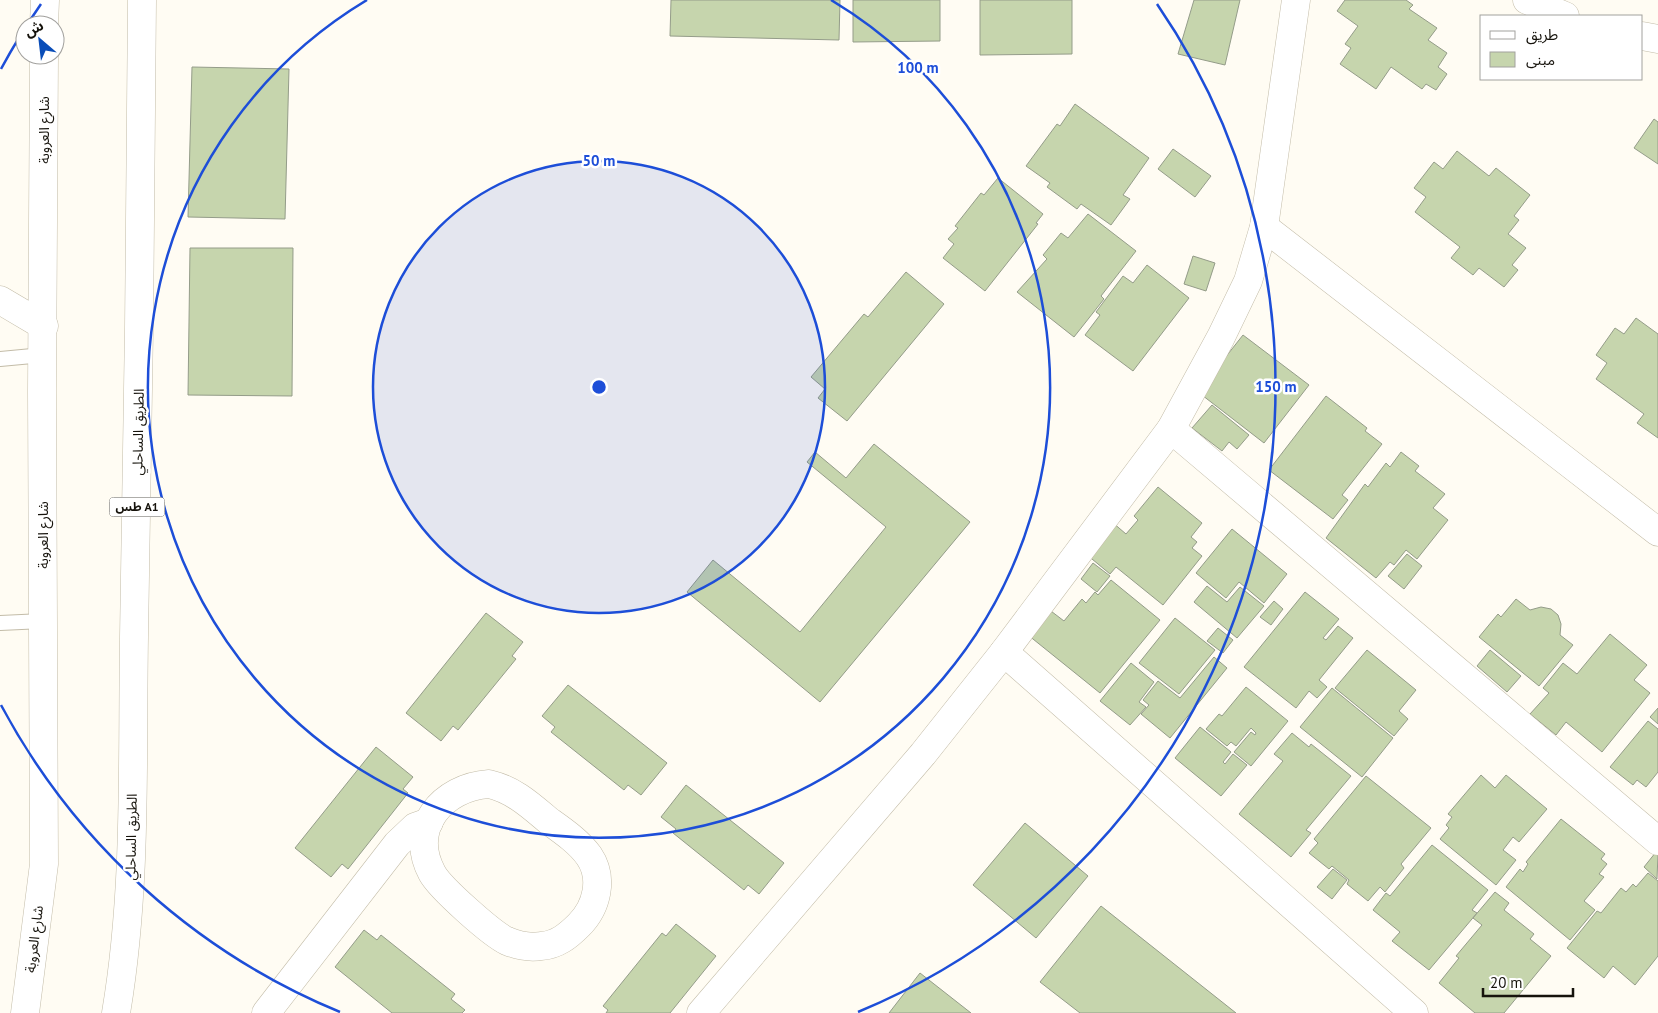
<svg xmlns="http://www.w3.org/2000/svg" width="1658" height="1013" font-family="'PT Sans','Noto Sans Arabic',sans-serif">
  <rect width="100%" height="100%" fill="#fffcf3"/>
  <!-- building -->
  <g fill="#c6d5ad" stroke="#949c89">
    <polygon points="671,0 840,0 839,40 670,36"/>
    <polygon points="853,0 940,0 940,41 853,42"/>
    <polygon points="980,0 1072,0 1072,54 980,55"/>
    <polygon points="1194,0 1240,0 1225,65 1178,54"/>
    <polygon points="1345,0 1406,0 1413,5 1409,9 1437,28 1428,40 1447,53 1438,67 1447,74 1436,90 1426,84 1422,89 1391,67 1376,89 1340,64 1351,48 1345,44 1358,26 1337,11"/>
    <polygon points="192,67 289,69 285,219 188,217"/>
    <polygon points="1075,104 1149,158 1123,195 1130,199 1111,225 1081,204 1077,209 1047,187 1050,183 1026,166 1057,124 1060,126"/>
    <polygon points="1654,119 1658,122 1658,164 1634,148"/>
    <polygon points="1173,149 1211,176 1195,197 1158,169"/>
    <polygon points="1457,151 1489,176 1496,168 1530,195 1514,216 1519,220 1508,234 1526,248 1512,265 1518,270 1504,287 1479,268 1473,275 1451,258 1460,247 1415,212 1426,197 1414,188 1434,162 1443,169"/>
    <polygon points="998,178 1043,214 1036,223 1038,224 985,291 943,258 954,244 948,239 958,228 955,226 981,193 984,195"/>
    <polygon points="1088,214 1136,251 1101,296 1104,299 1074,337 1017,292 1047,259 1043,255 1061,233 1068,238"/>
    <polygon points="190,248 293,248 292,396 188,395"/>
    <polygon points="1193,256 1215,263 1206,291 1184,284"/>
    <polygon points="1147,265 1189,298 1133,371 1085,335 1100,315 1096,312 1123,276 1133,283"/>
    <polygon points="906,272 944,304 847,421 818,398 825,389 811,377 864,314 868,317"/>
    <polygon points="1636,318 1658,334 1658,438 1637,423 1644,414 1596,379 1607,363 1596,355 1615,328 1624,334"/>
    <polygon points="1243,335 1309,385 1264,443 1198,392"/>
    <polygon points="1326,396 1367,428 1365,431 1382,444 1342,495 1348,500 1333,519 1269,470"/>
    <polygon points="1212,405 1249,435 1237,449 1229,442 1222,451 1192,428"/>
    <polygon points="874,444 970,522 820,702 687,592 713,560 800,632 886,527 807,462 815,452 846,478"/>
    <polygon points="1401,452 1419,466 1415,471 1445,494 1433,508 1448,520 1417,559 1406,550 1394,565 1390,562 1376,578 1326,538 1365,484 1368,487 1386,463 1390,467"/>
    <polygon points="1158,487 1202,523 1191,537 1197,542 1192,548 1202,556 1163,605 1116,567 1110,574 1086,554 1112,522 1126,534 1138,520 1134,516"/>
    <polygon points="1232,529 1287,574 1264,603 1239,582 1226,598 1196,573"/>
    <polygon points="1407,554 1422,566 1404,589 1388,576"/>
    <polygon points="1093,563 1110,576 1097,592 1081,579"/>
    <polygon points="1111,580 1160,620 1100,693 1028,635 1047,608 1064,621 1082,599 1086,603 1095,592 1098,595"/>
    <polygon points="1207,586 1227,602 1240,587 1264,606 1237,638 1194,602"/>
    <polygon points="1305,592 1339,619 1323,638 1326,640 1338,626 1353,638 1319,680 1327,687 1317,698 1309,691 1296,708 1244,667"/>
    <polygon points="1516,599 1530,610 1541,607 1551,609 1558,615 1561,624 1560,635 1573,645 1539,686 1479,637 1498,614 1501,617"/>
    <polygon points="1274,601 1283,609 1271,625 1260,617"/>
    <polygon points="486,613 523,642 512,656 516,659 458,730 453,726 441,741 406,713"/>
    <polygon points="1175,618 1215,650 1179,694 1139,663"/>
    <polygon points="1218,628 1233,640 1223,653 1207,641"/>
    <polygon points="1610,634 1647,665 1634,680 1650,693 1602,752 1566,722 1556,735 1530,714 1549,693 1543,688 1563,663 1577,674"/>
    <polygon points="1367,650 1416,690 1399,711 1408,719 1394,736 1335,688"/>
    <polygon points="1490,650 1521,676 1507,692 1477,666"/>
    <polygon points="1214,657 1227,668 1170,738 1141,714 1149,705 1143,700 1158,681 1180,698"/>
    <polygon points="1131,663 1154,682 1139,702 1146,707 1130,725 1100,701"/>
    <polygon points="568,685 667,763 641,795 628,785 624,790 551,732 555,727 542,716"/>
    <polygon points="1246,687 1288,721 1251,766 1234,752 1251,732 1255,735 1256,733 1251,728 1236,746 1231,742 1227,746 1206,729 1219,714 1222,716"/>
    <polygon points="1332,688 1393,738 1362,777 1300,727"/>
    <polygon points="1658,708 1658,724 1650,717"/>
    <polygon points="1648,721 1658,729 1658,772 1646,787 1637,780 1633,785 1610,767"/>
    <polygon points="1200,727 1231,752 1223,762 1225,764 1233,754 1247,765 1221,796 1175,758"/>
    <polygon points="1292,733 1309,747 1311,744 1351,776 1306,830 1311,833 1291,857 1239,814 1283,761 1274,754"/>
    <polygon points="376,747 413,777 403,789 408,793 348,869 342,864 331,877 295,848"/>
    <polygon points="1481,775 1495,788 1506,775 1547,809 1519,842 1513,837 1503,850 1516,860 1496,885 1440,839 1449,828 1446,825 1452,817 1448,814"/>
    <polygon points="1366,776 1431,828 1401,864 1404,868 1385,892 1380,887 1368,901 1347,884 1349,880 1332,866 1329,869 1309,853 1318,843 1314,839"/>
    <polygon points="686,785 784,863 759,894 748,885 744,890 673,833 676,829 661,817"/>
    <polygon points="1561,819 1605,854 1601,859 1607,864 1599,874 1604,877 1584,901 1595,910 1570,940 1506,887 1520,869 1523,872 1528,864 1526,862"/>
    <polygon points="1025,823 1088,876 1036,938 973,885"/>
    <polygon points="1432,845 1488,890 1472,910 1477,913 1429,970 1392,941 1400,932 1373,910 1386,893 1390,896"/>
    <polygon points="1656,852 1658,854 1657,879 1644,867"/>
    <polygon points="1333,869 1347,880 1332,899 1317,887"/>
    <polygon points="1648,873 1658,881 1658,956 1635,985 1613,966 1604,978 1567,948 1597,911 1601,913 1621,888 1626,892 1633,884 1636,887"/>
    <polygon points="1495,892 1509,903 1504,910 1534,934 1530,939 1551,956 1504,1013 1475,1013 1439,983 1459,958 1456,956 1482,925 1473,918"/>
    <polygon points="1101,906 1236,1013 1080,1013 1040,982"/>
    <polygon points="676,924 716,956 670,1013 606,1013 608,1010 603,1006 662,933 666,936"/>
    <polygon points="364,930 377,940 381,935 455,994 451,999 465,1010 462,1013 392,1013 335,967"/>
    <polygon points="920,973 971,1013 889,1013"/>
  </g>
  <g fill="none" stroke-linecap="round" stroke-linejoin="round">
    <defs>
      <g id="service">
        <polyline points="0,359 43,355"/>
        <polyline points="0,623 43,621"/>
      </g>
      <g id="minor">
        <polyline points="1527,0 1565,16"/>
        <polyline points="1642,36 1658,39"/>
        <polyline points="1264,227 1658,532"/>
        <polyline points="0,300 44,326"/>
        <polyline points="1171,429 1658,841"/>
        <polyline points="1004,652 1414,1013"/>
        <path d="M489,784C514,790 530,805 549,821C563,831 579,842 589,856C604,878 597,907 579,925C568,936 557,945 541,946C529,948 519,946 507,941C492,934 440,888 432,873C408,828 442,787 489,784Z"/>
        <polyline points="266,1013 397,844 415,827 429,822"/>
        <polyline points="701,1013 923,754 1004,652 1171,429 1221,337 1248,281 1264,227 1296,0"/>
      </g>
      <g id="trunk">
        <polyline points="44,25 45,0"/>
        <polyline points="25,1013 44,864 42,391 44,55"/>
        <path d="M116,1013C137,889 132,762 134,637C138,425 141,212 142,0"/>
      </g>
    </defs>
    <!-- service casing -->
    <use href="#service" stroke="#c3bca8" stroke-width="16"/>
    <!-- minor casing -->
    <use href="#minor" stroke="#c3bca8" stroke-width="29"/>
    <!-- trunk casing -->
    <use href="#trunk" stroke="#c3bca8" stroke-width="29"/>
    <!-- service -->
    <use href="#service" stroke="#fff" stroke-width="14"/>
    <!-- minor -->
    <use href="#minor" stroke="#fff" stroke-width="28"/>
    <!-- trunk -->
    <use href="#trunk" stroke="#fff" stroke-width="28"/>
  </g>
  <!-- distance rings -->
  <circle cx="599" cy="387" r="226" fill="#1d4ed8" fill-opacity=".12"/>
  <g fill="none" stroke="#1d4ed8" stroke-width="2.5">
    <circle cx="599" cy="387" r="226"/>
    <path d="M831 0A451 451 0 1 1 367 0"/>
    <path d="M340 1012A677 677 0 0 1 1 705M1 69A677 677 0 0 1 41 4M1157 4A677 677 0 0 1 858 1012"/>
  </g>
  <g text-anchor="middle" stroke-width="5" stroke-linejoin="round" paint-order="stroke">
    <!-- shield labels -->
    <rect fill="#fff" stroke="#5c5a55" stroke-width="1" x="109.5" y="497.5" width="55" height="19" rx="4"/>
    <g font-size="12" font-weight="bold" fill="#16130c">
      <text x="137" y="511">طس A1</text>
    </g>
    <!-- street labels -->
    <g font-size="14" fill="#16130c" stroke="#fff">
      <text transform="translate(44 130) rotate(-90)" y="5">شارع العروبة</text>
      <text transform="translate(138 432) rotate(-89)" y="5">الطريق الساحلي</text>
      <text transform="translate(43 535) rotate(-90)" y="5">شارع العروبة</text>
      <text transform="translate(131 837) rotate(-89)" y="5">الطريق الساحلي</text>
      <text transform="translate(34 939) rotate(-83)" y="5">شارع العروبة</text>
    </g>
  </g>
  <circle cx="599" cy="387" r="8" fill="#1d4ed8" stroke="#fff" stroke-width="2.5"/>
  <g font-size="15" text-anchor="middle" font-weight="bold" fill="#1d4ed8" stroke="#fff" stroke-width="5" stroke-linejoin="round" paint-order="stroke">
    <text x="918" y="73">100 m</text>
    <text x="599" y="166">50 m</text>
    <text x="1276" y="392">150 m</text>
  </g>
  <!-- legend -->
  <rect x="1480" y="15" width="162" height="65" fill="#ffffff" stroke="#a2a19e"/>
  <rect x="1490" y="31" width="25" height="8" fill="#ffffff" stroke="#a2a19e"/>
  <text x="1526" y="40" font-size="15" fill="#16130c">طريق</text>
  <rect x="1490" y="52" width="25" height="15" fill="#c6d5ad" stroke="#a2a19e"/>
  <text x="1526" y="65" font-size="15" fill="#16130c">مبنى</text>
  <!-- north arrow -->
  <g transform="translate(40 40) rotate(332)"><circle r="24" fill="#ffffff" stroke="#a2a19e"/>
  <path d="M0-4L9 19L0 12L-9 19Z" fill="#0a4db8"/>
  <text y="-8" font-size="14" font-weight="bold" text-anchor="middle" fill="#16130c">ش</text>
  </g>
  <!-- scale -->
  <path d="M1483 988v8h90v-8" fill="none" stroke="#16130c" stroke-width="2.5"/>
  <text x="1490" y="988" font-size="15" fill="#16130c" stroke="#ffffff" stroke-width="4" paint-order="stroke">20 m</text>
</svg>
